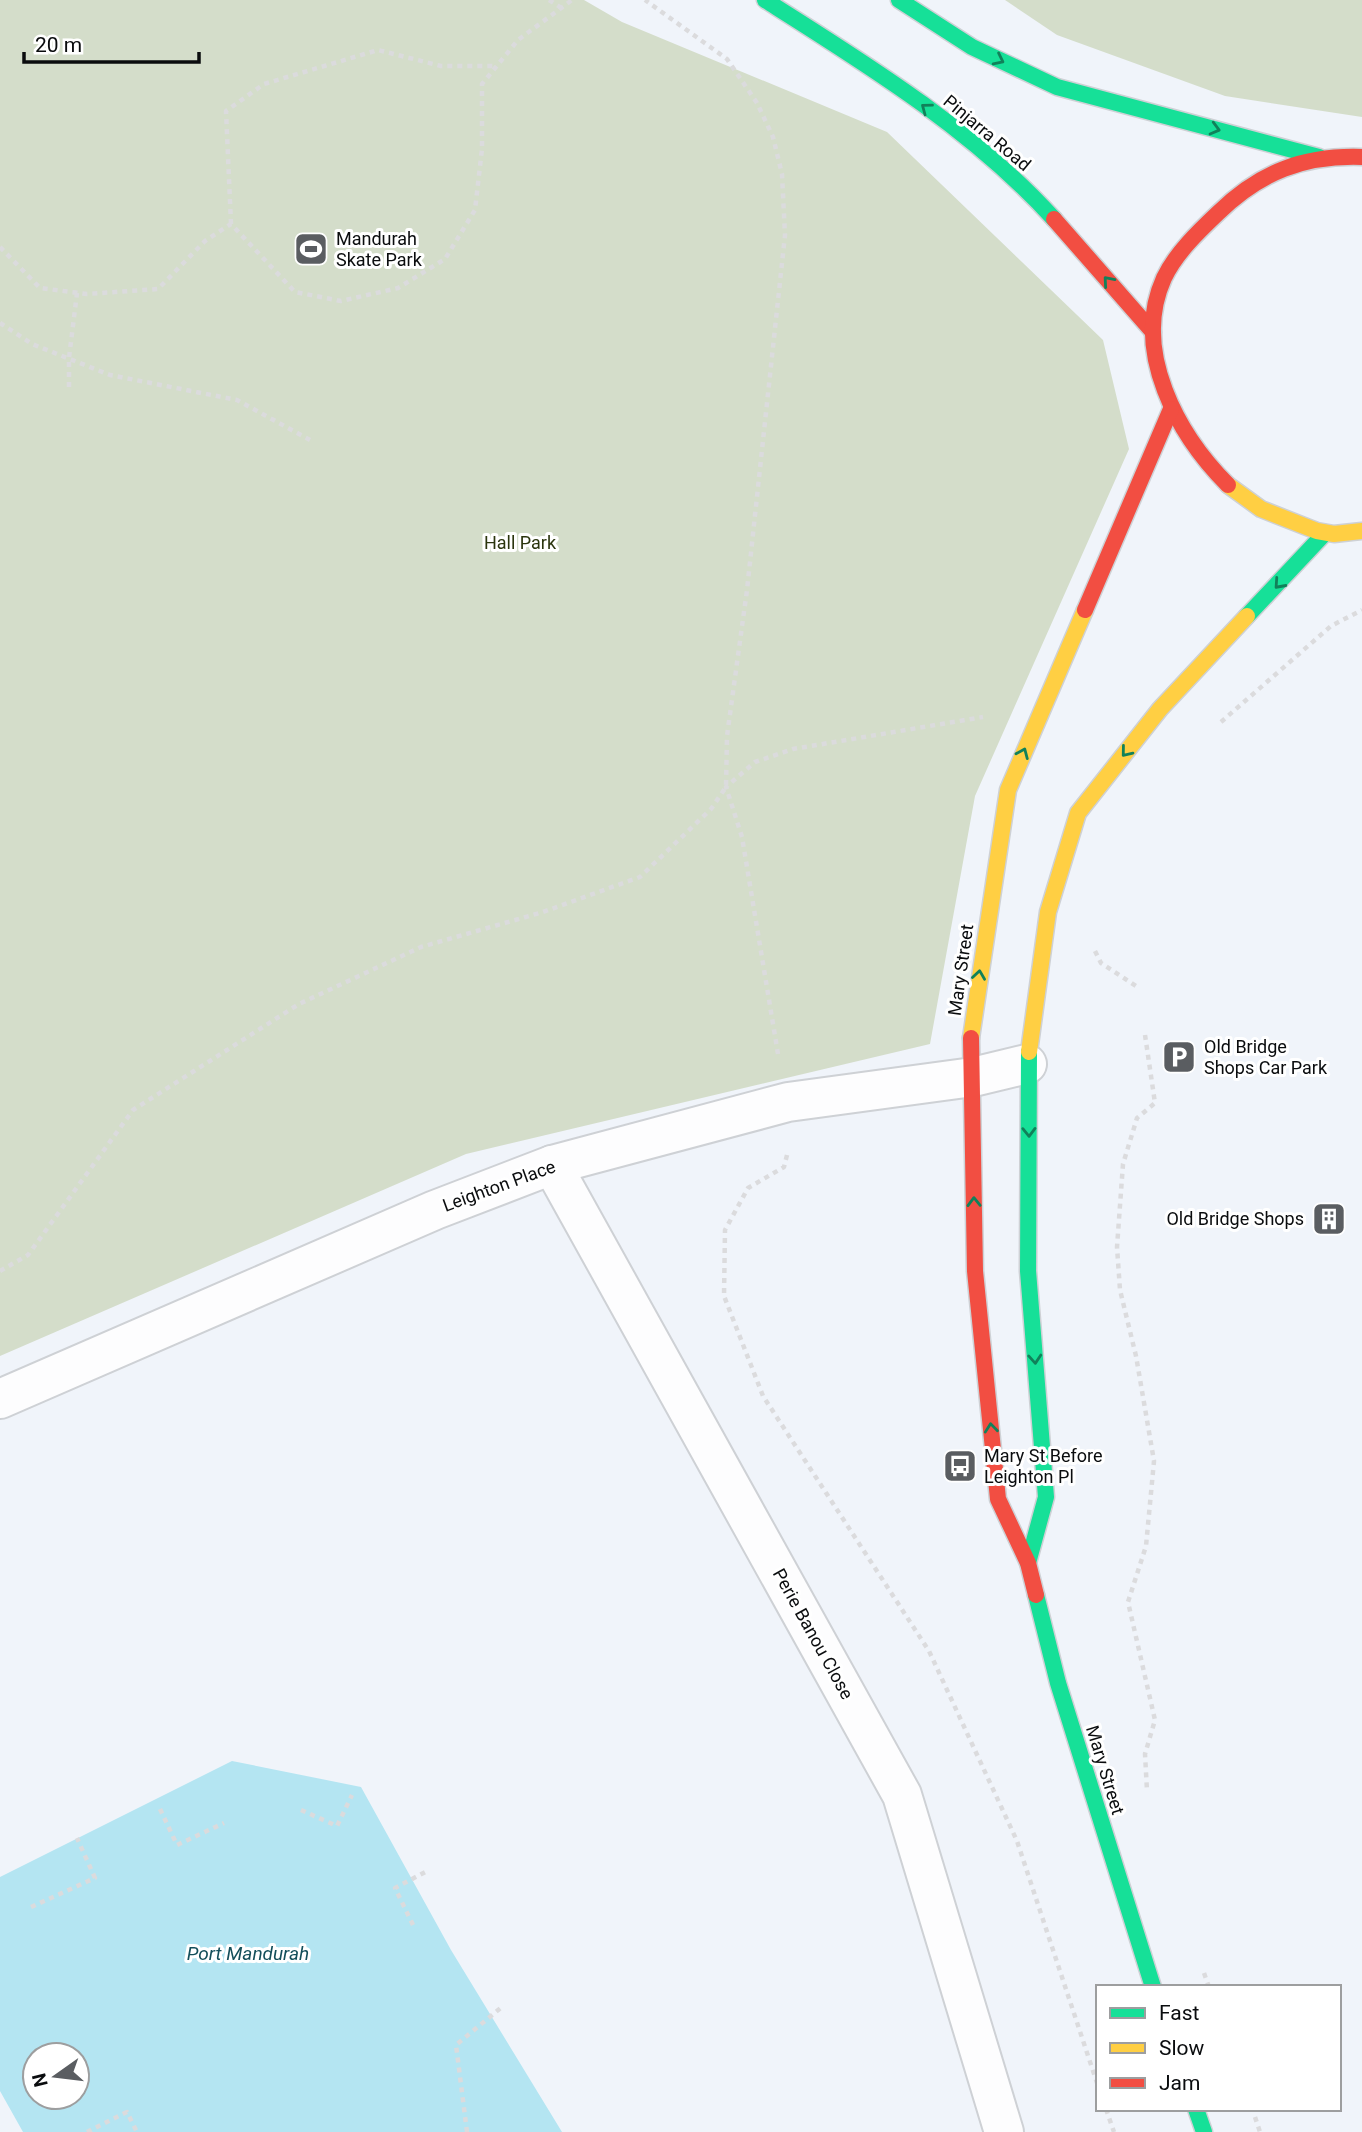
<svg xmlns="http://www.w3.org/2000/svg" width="1362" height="2132" font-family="Roboto,sans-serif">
  <rect width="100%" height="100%" fill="#f0f4fa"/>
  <!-- green -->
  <g fill="#d4ddca">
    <polygon points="0,0 584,0 622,22 887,132 1103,340 1129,449 975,796 930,1044 466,1154 0,1356"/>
    <polygon points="1005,0 1362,0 1362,117 1225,96 1057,35"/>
  </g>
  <!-- water -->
  <path fill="#b4e5f2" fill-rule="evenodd" d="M232,1761L361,1787L451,1950L562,2132H23L0,2091V1877ZM35,2055H77V2097H35Z"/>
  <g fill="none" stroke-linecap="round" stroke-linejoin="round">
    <defs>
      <g id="street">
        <polyline points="552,1165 902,1795 1004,2132"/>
        <polyline points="0,1399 435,1210 552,1165 788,1102 973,1077 1027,1064"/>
      </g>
      <g id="fast">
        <path d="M765,0C868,65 972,129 1054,219"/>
        <polyline points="899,0 972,47 1057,87 1319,157"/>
        <polyline points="1247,616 1325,533"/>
        <polyline points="1028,1563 1046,1497 1028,1271 1029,1052"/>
        <polyline points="1036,1595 1058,1683 1153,1987"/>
        <polyline points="1196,2109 1204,2132"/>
      </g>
      <g id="slow">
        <polyline points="1228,485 1261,509 1317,531 1334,534 1362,531"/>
        <polyline points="971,1038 1008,790 1085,610"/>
        <polyline points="1029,1052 1048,912 1078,813 1160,709 1247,616"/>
      </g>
      <g id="jam">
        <polyline points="1054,219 1153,332"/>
        <path d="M1228,485C1178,435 1131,351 1164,278C1176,253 1198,232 1218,213C1260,172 1304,155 1362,157"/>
        <polyline points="1085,610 1171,409"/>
        <polyline points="971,1038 975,1271 998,1499 1028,1563 1036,1595"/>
      </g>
    </defs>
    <!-- street casing -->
    <use href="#street" stroke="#ced1d5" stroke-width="42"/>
    <!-- fast casing -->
    <use href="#fast" stroke="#ced1d5" stroke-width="19"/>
    <!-- slow casing -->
    <use href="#slow" stroke="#ced1d5" stroke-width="19"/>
    <!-- jam casing -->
    <use href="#jam" stroke="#ced1d5" stroke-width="19"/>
    <!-- path -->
    <g stroke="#dbdbdd" stroke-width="4.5" stroke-dasharray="5 5" stroke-linecap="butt">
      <polyline points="549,0 563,9"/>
      <polyline points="231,224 226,111 264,84 378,50 441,66 495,66"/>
      <polyline points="0,247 40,288 87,294 158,289 205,241 231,224 295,292 341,301 398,288 445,259 475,210 482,149 482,84 518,40 572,0"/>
      <polyline points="0,323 32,344 110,375 237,400 310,440"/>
      <polyline points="69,387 69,358 77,293"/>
      <polyline points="1221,722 1331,626 1362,610"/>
      <polyline points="1095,951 1101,963 1136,986"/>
      <polyline points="1145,1035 1155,1103 1137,1118 1123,1164 1117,1247 1120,1290 1136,1356 1154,1461 1146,1546 1128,1602 1155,1720 1145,1754 1147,1791"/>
      <polyline points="778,1054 742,837 726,787 755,762 793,749 983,717"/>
      <polyline points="787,1155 784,1167 748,1188 725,1230 724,1296 763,1396 929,1651 1017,1841 1098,2086"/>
      <polyline points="0,1271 28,1255 133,1110 299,1004 421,947 543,912 640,877 711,809 726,787 727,736 747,590 785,235 782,174 773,137 757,103 727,59 645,0"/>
      <polyline points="160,1809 177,1845 224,1823"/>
      <polyline points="301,1810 337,1826 352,1795"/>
      <polyline points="31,1907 95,1878 77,1838"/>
      <polyline points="413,1925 395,1888 429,1870"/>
      <polyline points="1204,1973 1209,1987"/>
      <polyline points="1106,2109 1114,2132"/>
      <polyline points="1255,2117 1260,2132"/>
      <polyline points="87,2132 127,2112 137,2132"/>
      <polyline points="467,2132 456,2045 503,2006"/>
    </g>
    <!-- street -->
    <use href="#street" stroke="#fdfdfe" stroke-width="38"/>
    <!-- fast -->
    <use href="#fast" stroke="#16e098" stroke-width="16"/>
    <!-- slow -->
    <use href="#slow" stroke="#ffcf43" stroke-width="16"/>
    <!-- jam -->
    <use href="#jam" stroke="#f24e42" stroke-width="16"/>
  </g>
  <!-- one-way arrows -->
  <defs><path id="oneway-chevron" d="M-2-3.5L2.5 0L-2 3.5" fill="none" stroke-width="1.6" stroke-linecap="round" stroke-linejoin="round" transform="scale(1.75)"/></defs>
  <g stroke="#11815a">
    <use href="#oneway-chevron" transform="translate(999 60) rotate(26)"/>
    <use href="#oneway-chevron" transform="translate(926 108) rotate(-143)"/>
    <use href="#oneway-chevron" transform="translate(1215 129) rotate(15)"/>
    <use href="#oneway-chevron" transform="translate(1108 281) rotate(-131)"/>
    <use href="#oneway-chevron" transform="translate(1279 584) rotate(132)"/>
    <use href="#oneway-chevron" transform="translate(1126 752) rotate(129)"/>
    <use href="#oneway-chevron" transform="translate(1023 753) rotate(-67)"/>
    <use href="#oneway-chevron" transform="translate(979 975) rotate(-82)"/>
    <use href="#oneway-chevron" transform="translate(1029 1132) rotate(89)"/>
    <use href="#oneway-chevron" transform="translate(974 1202) rotate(-91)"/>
    <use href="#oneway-chevron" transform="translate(1035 1359) rotate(86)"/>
    <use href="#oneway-chevron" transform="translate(991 1428) rotate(-96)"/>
  </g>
  <!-- icons -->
  <defs>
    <symbol id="stadium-square" viewBox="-11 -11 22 22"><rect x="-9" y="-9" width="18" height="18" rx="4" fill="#5a5d61" stroke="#fff"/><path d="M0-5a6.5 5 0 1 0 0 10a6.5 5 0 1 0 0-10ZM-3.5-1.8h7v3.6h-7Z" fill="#fff"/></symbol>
    <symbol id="parking-square" viewBox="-11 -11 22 22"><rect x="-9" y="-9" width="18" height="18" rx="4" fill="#5a5d61" stroke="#fff"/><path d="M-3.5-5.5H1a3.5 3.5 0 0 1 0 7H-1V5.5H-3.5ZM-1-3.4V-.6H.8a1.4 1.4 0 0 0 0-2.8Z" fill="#fff"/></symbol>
    <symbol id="building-square" viewBox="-11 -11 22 22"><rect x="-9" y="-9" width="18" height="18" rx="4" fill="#5a5d61" stroke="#fff"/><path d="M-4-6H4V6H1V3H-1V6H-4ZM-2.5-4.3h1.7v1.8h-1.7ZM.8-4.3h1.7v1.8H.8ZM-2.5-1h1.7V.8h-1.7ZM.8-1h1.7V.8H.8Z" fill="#fff"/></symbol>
    <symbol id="bus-square" viewBox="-11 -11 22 22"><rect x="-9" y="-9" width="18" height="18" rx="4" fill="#5a5d61" stroke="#fff"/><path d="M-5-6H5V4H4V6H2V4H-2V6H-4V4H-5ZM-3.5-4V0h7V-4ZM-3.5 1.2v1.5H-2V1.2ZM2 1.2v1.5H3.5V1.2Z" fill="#fff"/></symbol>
  </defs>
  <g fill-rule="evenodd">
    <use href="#stadium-square" x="292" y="230" width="38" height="38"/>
    <use href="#parking-square" x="1160" y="1038" width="38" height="38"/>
    <use href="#building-square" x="1310" y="1200" width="38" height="38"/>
    <use href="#bus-square" x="941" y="1447" width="38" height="38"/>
  </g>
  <g text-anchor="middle" stroke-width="6" stroke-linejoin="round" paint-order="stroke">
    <!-- street labels -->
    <g font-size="18" fill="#0a0c0e" stroke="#fff">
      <text transform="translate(987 133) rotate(40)" y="6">Pinjarra Road</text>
      <text transform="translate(961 970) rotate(-82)" y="6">Mary Street</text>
      <text transform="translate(499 1186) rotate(-20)" y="6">Leighton Place</text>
      <text transform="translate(813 1634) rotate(61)" y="6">Perie Banou Close</text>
      <text transform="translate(1105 1770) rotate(73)" y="6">Mary Street</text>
    </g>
    <!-- poi labels -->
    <g font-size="18" fill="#0a0c0e" stroke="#fff" text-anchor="start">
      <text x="336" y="245">Mandurah<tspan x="336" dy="21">Skate Park</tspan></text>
      <text x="1204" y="1053">Old Bridge<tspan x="1204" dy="21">Shops Car Park</tspan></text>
      <text x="1304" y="1225" text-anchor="end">Old Bridge Shops</text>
      <text x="984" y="1462">Mary St Before<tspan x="984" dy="21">Leighton Pl</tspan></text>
    </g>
    <!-- park labels -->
    <g font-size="18" fill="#2b350e" stroke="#fff">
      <text x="520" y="549">Hall Park</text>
    </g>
    <!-- water labels -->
    <g font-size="19" font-style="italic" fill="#134e5a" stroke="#fff">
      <text x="248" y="1960">Port Mandurah</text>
    </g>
  </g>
  <!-- legend -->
  <rect x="1096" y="1985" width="245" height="126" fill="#ffffff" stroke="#9d9e9f" stroke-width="2"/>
  <rect x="1110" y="2008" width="35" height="10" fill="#16e098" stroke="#9d9e9f" stroke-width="2"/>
  <text x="1159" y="2020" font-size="21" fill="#0a0c0e">Fast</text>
  <rect x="1110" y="2043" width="35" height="10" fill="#ffcf43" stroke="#9d9e9f" stroke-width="2"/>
  <text x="1159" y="2055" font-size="21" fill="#0a0c0e">Slow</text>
  <rect x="1110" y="2078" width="35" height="10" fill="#f24e42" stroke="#9d9e9f" stroke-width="2"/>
  <text x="1159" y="2090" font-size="21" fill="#0a0c0e">Jam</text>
  <!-- north arrow -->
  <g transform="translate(56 2076) rotate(256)"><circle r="33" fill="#ffffff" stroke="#9d9e9f" stroke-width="2"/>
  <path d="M0-5L12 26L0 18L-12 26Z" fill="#5a5d61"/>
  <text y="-10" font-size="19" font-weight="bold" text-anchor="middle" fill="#0a0c0e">N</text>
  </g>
  <!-- scale -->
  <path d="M24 52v10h175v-10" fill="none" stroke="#0a0c0e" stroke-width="3.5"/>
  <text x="35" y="52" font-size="21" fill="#0a0c0e" stroke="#ffffff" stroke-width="5" paint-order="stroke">20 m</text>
</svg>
